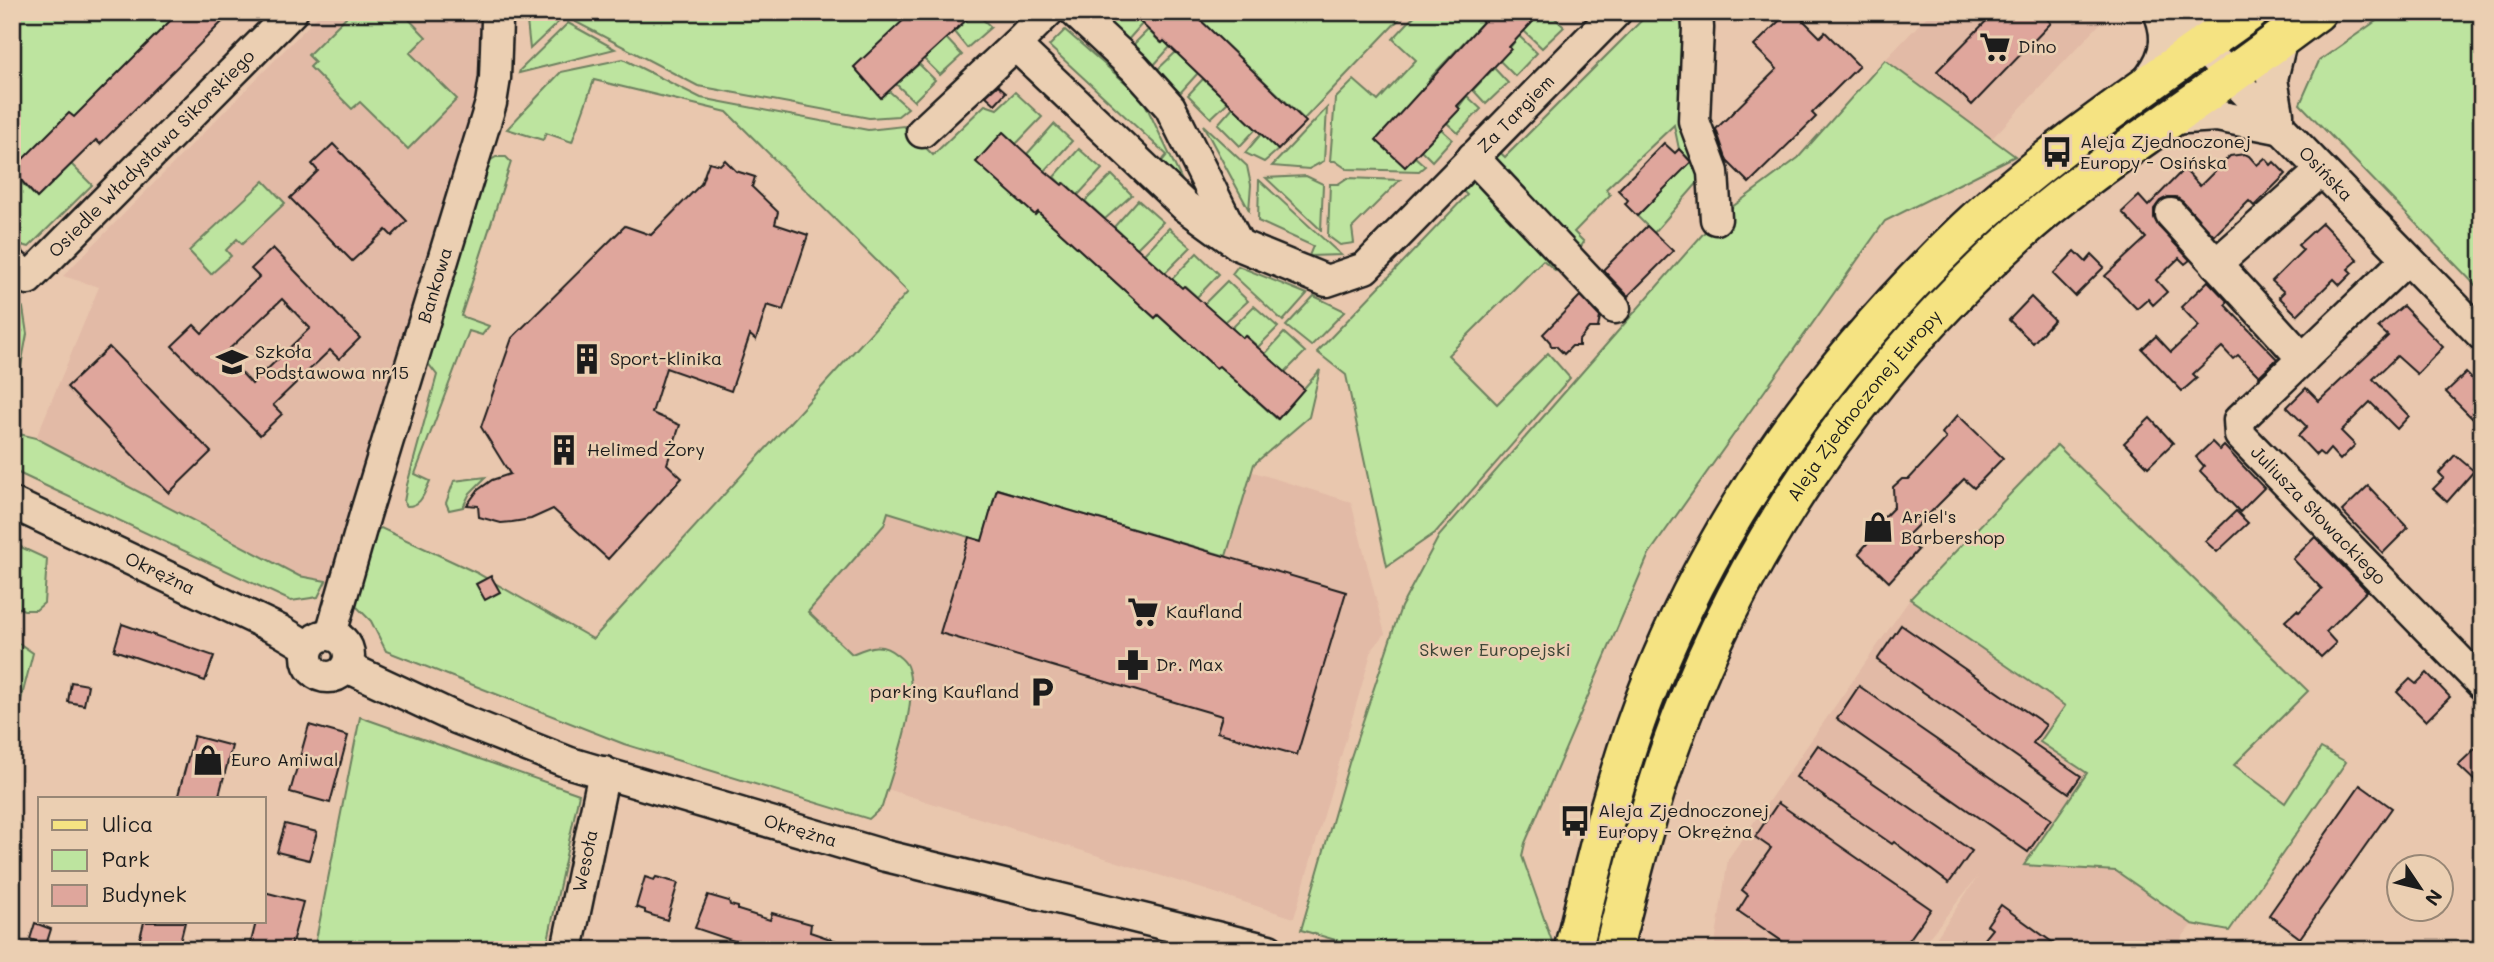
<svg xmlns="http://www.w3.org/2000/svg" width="2494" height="962" font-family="Mali,sans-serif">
  <rect width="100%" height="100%" fill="#e9c7ae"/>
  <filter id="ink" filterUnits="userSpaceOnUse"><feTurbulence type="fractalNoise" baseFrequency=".0143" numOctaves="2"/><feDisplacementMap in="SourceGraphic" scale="14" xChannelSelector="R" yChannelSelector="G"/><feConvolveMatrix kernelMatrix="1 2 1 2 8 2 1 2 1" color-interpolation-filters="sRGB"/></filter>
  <g filter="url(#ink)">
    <!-- built -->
    <g fill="#e2baa6">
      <polygon points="322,12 480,12 482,49 481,77 331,582 299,576 36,438 99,287 63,276"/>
      <polygon points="1931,12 2111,12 1984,147 1885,60"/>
      <polygon points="890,464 1250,471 1351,502 1385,634 1372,650 1294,918 777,754 775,595"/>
      <polygon points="1910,599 2065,707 2087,773 2024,865 2116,871 2192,924 2173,950 1928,950 1978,876 1919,950 1714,950 1728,859"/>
    </g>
    <!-- green -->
    <g fill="#bde49f" stroke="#6c805e" stroke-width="2">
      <polygon points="12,12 179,12 74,117 69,113 12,170"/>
      <polygon points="351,12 402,12 426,37 410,53 457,99 408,149 360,102 352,109 310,67 315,62 308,55"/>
      <polygon points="526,12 569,12 530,49"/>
      <polygon points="580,12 913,12 854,67 881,97 889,91 908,108 898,116 869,118 698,86 572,20"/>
      <polygon points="975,12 991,27 967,48 954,32"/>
      <polygon points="1104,12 1129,12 1142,24 1127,41 1100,15"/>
      <polygon points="1192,12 1406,12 1304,119"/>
      <polygon points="1418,12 1487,12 1480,19 1483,22 1429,79 1431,82 1405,167 1415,157 1425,166 1419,171 1347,169 1335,161 1330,161 1335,99 1354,80 1378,101 1416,60 1393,39"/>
      <polygon points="1542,12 1549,12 1564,27 1542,48 1524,31"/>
      <polygon points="1647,12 1693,12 1707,172 1654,233 1637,216 1691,161 1679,149 1674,125 1606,189 1610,195 1574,232 1584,242 1580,248 1574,250 1493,164 1493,146 1505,157 1648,14"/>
      <polygon points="2389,12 2482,12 2482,292 2300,104 2319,61"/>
      <polygon points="568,23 615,49 519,73 520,70"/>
      <polygon points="1065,30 1142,97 1187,191 1201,186 1203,190 1197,198 1190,199 1157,167 1167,155 1049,46"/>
      <polygon points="1148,30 1161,43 1164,41 1170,47 1154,65 1133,45"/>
      <polygon points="1519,36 1537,53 1515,76 1500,61"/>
      <polygon points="946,38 962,55 940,75 924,59"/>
      <polygon points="1176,52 1198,73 1180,93 1157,70"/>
      <path d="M623,59L701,98L868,130L904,126L933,155L985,105L997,109L1015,92L1042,117L1016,144L1003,132L1035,214L1038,212L1155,318L1158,315L1216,368L1219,366L1277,419L1320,370L1309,417L1254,464L1226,556L997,489L982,541L888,512L884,525L808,612L852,654C869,647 881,641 897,655C901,658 905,661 907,666C921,701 892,771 882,807L869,819L624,744L386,651L371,621L352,602L374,531L381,528L477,573L593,639L908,292L727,112L594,80L572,142L546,133L543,140L507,129L561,72Z"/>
      <polygon points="1885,60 2015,156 1885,221 1649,554 1525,843 1522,856 1554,947 1545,950 1370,950 1301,930 1349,763 1401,607 1439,536 1716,219 1798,158"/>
      <polygon points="919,64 935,80 914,101 896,84"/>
      <polygon points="1494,68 1508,83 1486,104 1473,90"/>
      <polygon points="1203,79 1228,102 1211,118 1188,95"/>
      <polygon points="1467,96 1481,109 1458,133 1447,123"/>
      <polygon points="1233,107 1256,129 1240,146 1218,124"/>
      <polygon points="1327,108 1324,161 1309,169 1272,166"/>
      <polygon points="1054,124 1072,141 1045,171 1027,154"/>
      <polygon points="1203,125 1247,166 1251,185 1249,210"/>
      <polygon points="1441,129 1452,139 1432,161 1421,150"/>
      <polygon points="1261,134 1278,150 1264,162 1245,153"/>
      <polygon points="1079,149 1102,169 1078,195 1065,183 1062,185 1054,177"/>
      <path d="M496,157H506L511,162L461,316L489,326L482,335L469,331L415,474L430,481C424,493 422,506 407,506L404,502L407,485L437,375L427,362L486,163Z"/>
      <polygon points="71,164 92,185 29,247 12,243 12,173 37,198"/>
      <polygon points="1112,175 1132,195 1105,219 1085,201"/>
      <polygon points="1472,175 1560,266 1556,271 1543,260 1448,355 1497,404 1548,353 1570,378 1435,533 1387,566 1346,375 1317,352 1467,195 1458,186"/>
      <polygon points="1306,176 1323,184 1321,230 1266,178"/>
      <polygon points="1347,178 1400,180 1352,228 1354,243 1340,245 1328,236 1330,184 1338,184"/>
      <polygon points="1259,180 1341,255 1309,256 1313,246 1258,221"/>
      <polygon points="264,181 285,203 242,244 237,239 226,250 231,256 211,274 189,251"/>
      <polygon points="1138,200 1163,222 1137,248 1114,227"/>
      <polygon points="1169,228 1191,247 1165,273 1144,254"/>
      <polygon points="1197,253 1219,274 1197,297 1185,286 1182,288 1172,279"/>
      <polygon points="1238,266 1307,294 1283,321 1232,274"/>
      <polygon points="1227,281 1248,301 1225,322 1204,304"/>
      <polygon points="1314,296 1345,311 1311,346 1286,326"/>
      <polygon points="1254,306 1278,327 1258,347 1246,336 1243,339 1232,328"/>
      <polygon points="23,308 27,334 12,414 12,341 22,331 12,321"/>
      <polygon points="1284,333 1305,352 1285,372 1265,354"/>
      <polygon points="19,434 36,438 299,576 326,581 318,597 291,601 12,470 12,459"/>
      <polygon points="2057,445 2308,691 2234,765 2285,803 2321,748 2346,762 2229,931 2192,924 2116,871 2024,865 2087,773 2040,742 2065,706 1910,599"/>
      <polygon points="486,477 470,493 463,507 449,510 446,503 454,481"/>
      <polygon points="12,543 47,559 44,603 36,610 24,610 12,605"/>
      <polygon points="12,642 20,644 33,653 12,735"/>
      <polygon points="360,717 579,794 546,950 314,950"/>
    </g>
    <!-- building -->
    <g fill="#dfa69c" stroke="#1c1c1c" stroke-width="2" fill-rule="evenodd">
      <polygon points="179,12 214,12 223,21 100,144 96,140 37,198 12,170 69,113 74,117"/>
      <polygon points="912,12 975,12 881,98 854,67"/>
      <polygon points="1130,12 1192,12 1306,122 1278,150 1164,41 1162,43"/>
      <polygon points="1472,12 1542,12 1509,47 1511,49 1457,106 1460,109 1405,167 1376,140 1483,22"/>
      <polygon points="1788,12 1795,12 1820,37 1825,32 1859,66 1812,113 1816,117 1749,183 1727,161 1716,129 1777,69 1754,46"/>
      <polygon points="1995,12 2040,12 2051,23 1972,105 1937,71"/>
      <polygon points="998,85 1006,92 995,104 986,96"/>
      <polygon points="1003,132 1045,171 1062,185 1064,183 1182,288 1184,286 1243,338 1245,336 1304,389 1278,419 1219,366 1216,368 1158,315 1155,318 1038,212 1035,215 976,162"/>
      <polygon points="1664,143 1675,153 1679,149 1691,162 1637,216 1625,204 1628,200 1618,190"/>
      <polygon points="333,144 407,221 392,236 386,230 352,261 290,198 318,171 312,164"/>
      <polygon points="2245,154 2249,156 2257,165 2265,158 2271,165 2274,162 2286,174 2254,206 2249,201 2214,236 2183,202 2176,197 2168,197 2160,201 2154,209 2154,218 2158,226 2190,260 2185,264 2179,258 2156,280 2167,292 2153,305 2148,299 2137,309 2105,276 2146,238 2122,212 2139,196 2148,206 2184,169 2200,186 2230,156"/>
      <polygon points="725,160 736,171 755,177 752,187 778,212 775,224 808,235 783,310 767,305 756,340 750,335 731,391 666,368 652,413 680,425 667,464 682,478 608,559 553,509 531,519 512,522 501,523 479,517 478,506 467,505 478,490 492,480 510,474 481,427 512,338 625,226 651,235 701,184 709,162 720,165"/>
      <polygon points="2322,223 2358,260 2348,269 2352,273 2340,285 2334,279 2297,315 2279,297 2284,292 2272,281 2303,250 2298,245"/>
      <polygon points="1647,226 1673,251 1628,296 1603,270"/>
      <path d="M273,248L360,338L339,359L330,350L273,405L282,414L260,435L172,346L194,325L202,333L259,277L251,269ZM282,299L310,328L252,384L224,354Z"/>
      <polygon points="2075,251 2086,262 2092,255 2104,267 2075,296 2053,274"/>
      <polygon points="2208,281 2228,302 2225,305 2277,359 2259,376 2238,355 2233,359 2222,347 2193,374 2197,378 2182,391 2142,349 2156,336 2171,352 2199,326 2181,307"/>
      <polygon points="1580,296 1600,317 1598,328 1589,328 1579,340 1579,346 1572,346 1564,354 1556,346 1551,346 1550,342 1543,334"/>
      <polygon points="2031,297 2054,320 2033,343 2009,320"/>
      <polygon points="2403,306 2443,347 2417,374 2397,356 2373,379 2409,416 2397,429 2370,402 2341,431 2355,445 2340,460 2330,449 2324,456 2319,452 2316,455 2298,436 2307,427 2287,407 2306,388 2319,401 2388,336 2378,327"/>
      <polygon points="109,347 211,452 169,493 67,387"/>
      <polygon points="2466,373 2482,389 2482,428 2446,392"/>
      <polygon points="1958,415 2003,458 1974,488 1964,479 1905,538 1918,550 1889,582 1859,553 1870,540 1866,536 1894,507 1893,487 1902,479 1909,479 1946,439 1942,433"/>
      <polygon points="2150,418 2173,443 2148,467 2124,443"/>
      <polygon points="2212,442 2220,450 2224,446 2264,488 2240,512 2200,471 2204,466 2196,457"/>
      <polygon points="2455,455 2474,471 2447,502 2433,489 2444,478 2439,473"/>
      <polygon points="2368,486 2408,528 2383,553 2342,511"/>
      <polygon points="997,489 1346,592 1297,755 1217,732 1222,716 940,633 969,537 982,541"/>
      <polygon points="2236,511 2248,523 2217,552 2205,541"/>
      <polygon points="2315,537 2367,591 2326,632 2336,643 2321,657 2285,621 2297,610 2299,612 2322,589 2293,559"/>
      <polygon points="491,576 500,592 485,600 476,584"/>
      <polygon points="122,624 214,656 205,681 114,650"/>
      <polygon points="1901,625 2046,725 2033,743 2081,776 2069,793 1877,660"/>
      <polygon points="2427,673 2450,697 2426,721 2397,692 2410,679 2416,684"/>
      <polygon points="71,682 88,685 84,705 68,702"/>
      <polygon points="1859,686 2051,819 2028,852 1837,719"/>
      <polygon points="309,725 348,736 330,803 290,792"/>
      <polygon points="194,736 232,746 218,799 177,799"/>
      <polygon points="2482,742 2482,788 2458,765"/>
      <polygon points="1818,745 1972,851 1949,883 1894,842 1892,844 1796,777"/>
      <polygon points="2360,785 2392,808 2300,938 2269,915"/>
      <polygon points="1778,803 1931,909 1902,950 1795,950 1738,911 1748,895 1742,890 1771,848 1755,837"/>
      <polygon points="285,824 317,832 309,860 277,852"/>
      <polygon points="645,877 654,880 656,877 678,883 667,920 645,913 645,910 636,907"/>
      <polygon points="264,892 303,902 290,950 249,950 256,922 264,922"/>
      <polygon points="708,895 729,901 730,905 738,907 738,910 770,920 772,913 811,924 810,932 851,946 850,950 761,950 695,928"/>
      <polygon points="2001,905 2063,950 1975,950 1992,929 1987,925"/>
      <polygon points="144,922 185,922 178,950 137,950"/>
      <polygon points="35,923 51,929 46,945 30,939"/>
    </g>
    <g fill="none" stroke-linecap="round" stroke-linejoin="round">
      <defs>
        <g id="minor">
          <polyline points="1075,12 1135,68 1170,107 1237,242"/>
          <polyline points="1697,12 1698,28 1694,121 1713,172 1716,219"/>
          <path id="s1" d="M2168,12L2482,335"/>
          <polyline points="2180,12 2185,15 2224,18 2241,12"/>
          <polyline points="1015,45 1048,12"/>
          <path d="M2144,85C2163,62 2172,42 2159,12"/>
          <polyline points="2170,119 2217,116 2278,128"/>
          <polyline points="2278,128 2278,114 2272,79 2282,38"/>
          <path id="s2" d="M922,132L1015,45L1185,206L1239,245L1327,281L1365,268L1616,12"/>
          <polyline points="1473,157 1615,308"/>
          <polyline points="2171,214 2303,359"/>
          <path id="s3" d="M2407,259L2239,420L2240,435L2482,684"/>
          <path id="s4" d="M12,264L28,279L292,12"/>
          <polyline points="2216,264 2321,171"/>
          <path id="s5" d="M12,503L281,631L308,647"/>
          <path id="s6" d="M331,634L365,515L491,103L495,78L497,21L496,12"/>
          <circle cx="328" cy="656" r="21"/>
          <path id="s7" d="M347,667L456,718L570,763L886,856L1269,950"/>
          <path id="s8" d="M567,950L604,772"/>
        </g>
        <g id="major">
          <path d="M1573,950C1595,859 1617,766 1652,680C1720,510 1833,356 1965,230C2049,150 2155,80 2250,12"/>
          <path id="s9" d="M1613,950C1630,883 1646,816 1669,751C1738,553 1860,378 2015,237C2061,194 2118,155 2170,119C2219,85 2268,48 2317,12"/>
        </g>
      </defs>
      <!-- minor casing -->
      <use href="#minor" stroke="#1c1c1c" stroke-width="35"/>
      <!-- major casing -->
      <use href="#major" stroke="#1c1c1c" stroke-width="42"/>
      <!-- minor -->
      <use href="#minor" stroke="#ebcfb2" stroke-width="30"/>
      <!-- major -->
      <use href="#major" stroke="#f5e382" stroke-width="37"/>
    </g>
  </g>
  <!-- icons -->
  <defs>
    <symbol id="supermarket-bare" viewBox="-9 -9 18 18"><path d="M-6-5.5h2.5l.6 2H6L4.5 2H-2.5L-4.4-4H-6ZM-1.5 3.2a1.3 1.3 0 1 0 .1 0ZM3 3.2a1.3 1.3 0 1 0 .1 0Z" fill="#1c1c1c" stroke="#ebcfb2" stroke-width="2.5" paint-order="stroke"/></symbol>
    <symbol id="bus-bare" viewBox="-9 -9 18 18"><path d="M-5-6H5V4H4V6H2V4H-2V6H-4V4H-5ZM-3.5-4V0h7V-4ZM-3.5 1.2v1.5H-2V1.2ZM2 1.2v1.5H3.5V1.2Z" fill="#1c1c1c" stroke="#ebcfb2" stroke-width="2.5" paint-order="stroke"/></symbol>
    <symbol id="building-bare" viewBox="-9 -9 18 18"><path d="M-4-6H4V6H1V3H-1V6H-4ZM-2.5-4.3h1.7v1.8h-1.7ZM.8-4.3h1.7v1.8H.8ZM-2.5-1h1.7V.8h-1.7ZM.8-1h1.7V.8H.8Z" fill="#1c1c1c" stroke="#ebcfb2" stroke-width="2.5" paint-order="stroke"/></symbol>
    <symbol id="school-bare" viewBox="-9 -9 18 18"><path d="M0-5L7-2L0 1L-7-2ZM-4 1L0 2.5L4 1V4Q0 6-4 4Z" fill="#1c1c1c" stroke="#ebcfb2" stroke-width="2.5" paint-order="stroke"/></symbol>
    <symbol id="shop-bare" viewBox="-9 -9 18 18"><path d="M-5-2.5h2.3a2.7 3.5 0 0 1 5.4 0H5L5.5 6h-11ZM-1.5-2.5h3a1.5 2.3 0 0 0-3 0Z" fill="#1c1c1c" stroke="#ebcfb2" stroke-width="2.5" paint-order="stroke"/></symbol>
    <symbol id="pharmacy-bare" viewBox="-9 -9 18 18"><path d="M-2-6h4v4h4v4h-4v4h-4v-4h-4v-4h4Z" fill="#1c1c1c" stroke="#ebcfb2" stroke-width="2.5" paint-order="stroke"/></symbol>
    <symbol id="parking-bare" viewBox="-9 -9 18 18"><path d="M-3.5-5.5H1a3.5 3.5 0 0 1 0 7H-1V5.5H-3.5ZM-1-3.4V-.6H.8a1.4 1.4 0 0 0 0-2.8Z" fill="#1c1c1c" stroke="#ebcfb2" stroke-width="2.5" paint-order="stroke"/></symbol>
  </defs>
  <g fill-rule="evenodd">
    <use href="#supermarket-bare" x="1973" y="25" width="44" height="44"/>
    <use href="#bus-bare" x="2035" y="130" width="44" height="44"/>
    <use href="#building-bare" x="565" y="337" width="44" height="44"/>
    <use href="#school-bare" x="210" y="340" width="44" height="44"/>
    <use href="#building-bare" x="542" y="428" width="44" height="44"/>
    <use href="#shop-bare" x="1856" y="505" width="44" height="44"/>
    <use href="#supermarket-bare" x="1121" y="590" width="44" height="44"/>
    <use href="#pharmacy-bare" x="1111" y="643" width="44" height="44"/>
    <use href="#parking-bare" x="1020" y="670" width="44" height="44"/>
    <use href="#shop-bare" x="186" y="738" width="44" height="44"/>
    <use href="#bus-bare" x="1553" y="799" width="44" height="44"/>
  </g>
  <g text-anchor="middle" stroke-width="5" stroke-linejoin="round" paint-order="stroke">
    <!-- poi labels -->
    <g font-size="18" fill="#1c1c1c" stroke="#ebcfb2" text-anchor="start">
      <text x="2018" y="53">Dino</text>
      <text x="2080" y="148">Aleja Zjednoczonej<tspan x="2080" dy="21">Europy - Osińska</tspan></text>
      <text x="255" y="358">Szkoła<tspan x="255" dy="21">Podstawowa nr15</tspan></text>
      <text x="610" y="365">Sport-klinika</text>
      <text x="587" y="456">Helimed Żory</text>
      <text x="1901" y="523">Ariel's<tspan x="1901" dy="21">Barbershop</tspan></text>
      <text x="1166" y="618">Kaufland</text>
      <text x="1156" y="671">Dr. Max</text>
      <text x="1019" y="698" text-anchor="end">parking Kaufland</text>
      <text x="231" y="766">Euro Amiwal</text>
      <text x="1598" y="817">Aleja Zjednoczonej<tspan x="1598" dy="21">Europy - Okrężna</tspan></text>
    </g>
    <!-- street labels -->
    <g font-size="18" fill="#1c1c1c" stroke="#ebcfb2">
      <text dy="6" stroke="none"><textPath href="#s2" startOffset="779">Za Targiem</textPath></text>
      <text dy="6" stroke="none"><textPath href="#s4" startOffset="198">Osiedle Władysława Sikorskiego</textPath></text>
      <text dy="6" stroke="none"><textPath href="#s1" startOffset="226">Osińska</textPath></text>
      <text dy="6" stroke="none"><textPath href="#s6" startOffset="364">Bankowa</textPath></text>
      <text dy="6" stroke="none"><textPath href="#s9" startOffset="606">Aleja Zjednoczonej Europy</textPath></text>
      <text dy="6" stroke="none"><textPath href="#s3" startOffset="360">Juliusza Słowackiego</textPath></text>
      <text dy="6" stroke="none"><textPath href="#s5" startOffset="164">Okrężna</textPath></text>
      <text dy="6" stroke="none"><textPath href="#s7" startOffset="483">Okrężna</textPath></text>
      <text dy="6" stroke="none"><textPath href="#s8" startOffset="91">Wesoła</textPath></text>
    </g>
    <!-- park labels -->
    <g font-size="18" fill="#3c4436" stroke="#ebcfb2">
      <text x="1495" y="656">Skwer Europejski</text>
    </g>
  </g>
  <!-- margin -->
  <rect width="2494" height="962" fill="none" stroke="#ebcfb2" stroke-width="42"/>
  <rect x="21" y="21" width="2452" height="920" fill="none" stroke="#1c1c1c" stroke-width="2.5" filter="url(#ink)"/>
  <!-- legend -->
  <rect x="38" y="797" width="228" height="126" fill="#ebcfb2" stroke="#988776" stroke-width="2"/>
  <rect x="52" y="820" width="35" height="10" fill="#f5e382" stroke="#988776" stroke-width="2"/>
  <text x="102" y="832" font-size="21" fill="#1c1c1c">Ulica</text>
  <rect x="52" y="850" width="35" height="21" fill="#bde49f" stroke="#988776" stroke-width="2"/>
  <text x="102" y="867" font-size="21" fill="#1c1c1c">Park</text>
  <rect x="52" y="885" width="35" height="21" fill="#dfa69c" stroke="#988776" stroke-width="2"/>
  <text x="102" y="902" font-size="21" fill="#1c1c1c">Budynek</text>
  <!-- north arrow -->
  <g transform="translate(2420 888) rotate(125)"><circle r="33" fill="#ebcfb2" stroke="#988776" stroke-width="2"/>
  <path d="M0-5L12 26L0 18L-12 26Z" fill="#1c1c1c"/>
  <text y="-10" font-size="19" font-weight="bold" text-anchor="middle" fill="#1c1c1c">N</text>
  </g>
</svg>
